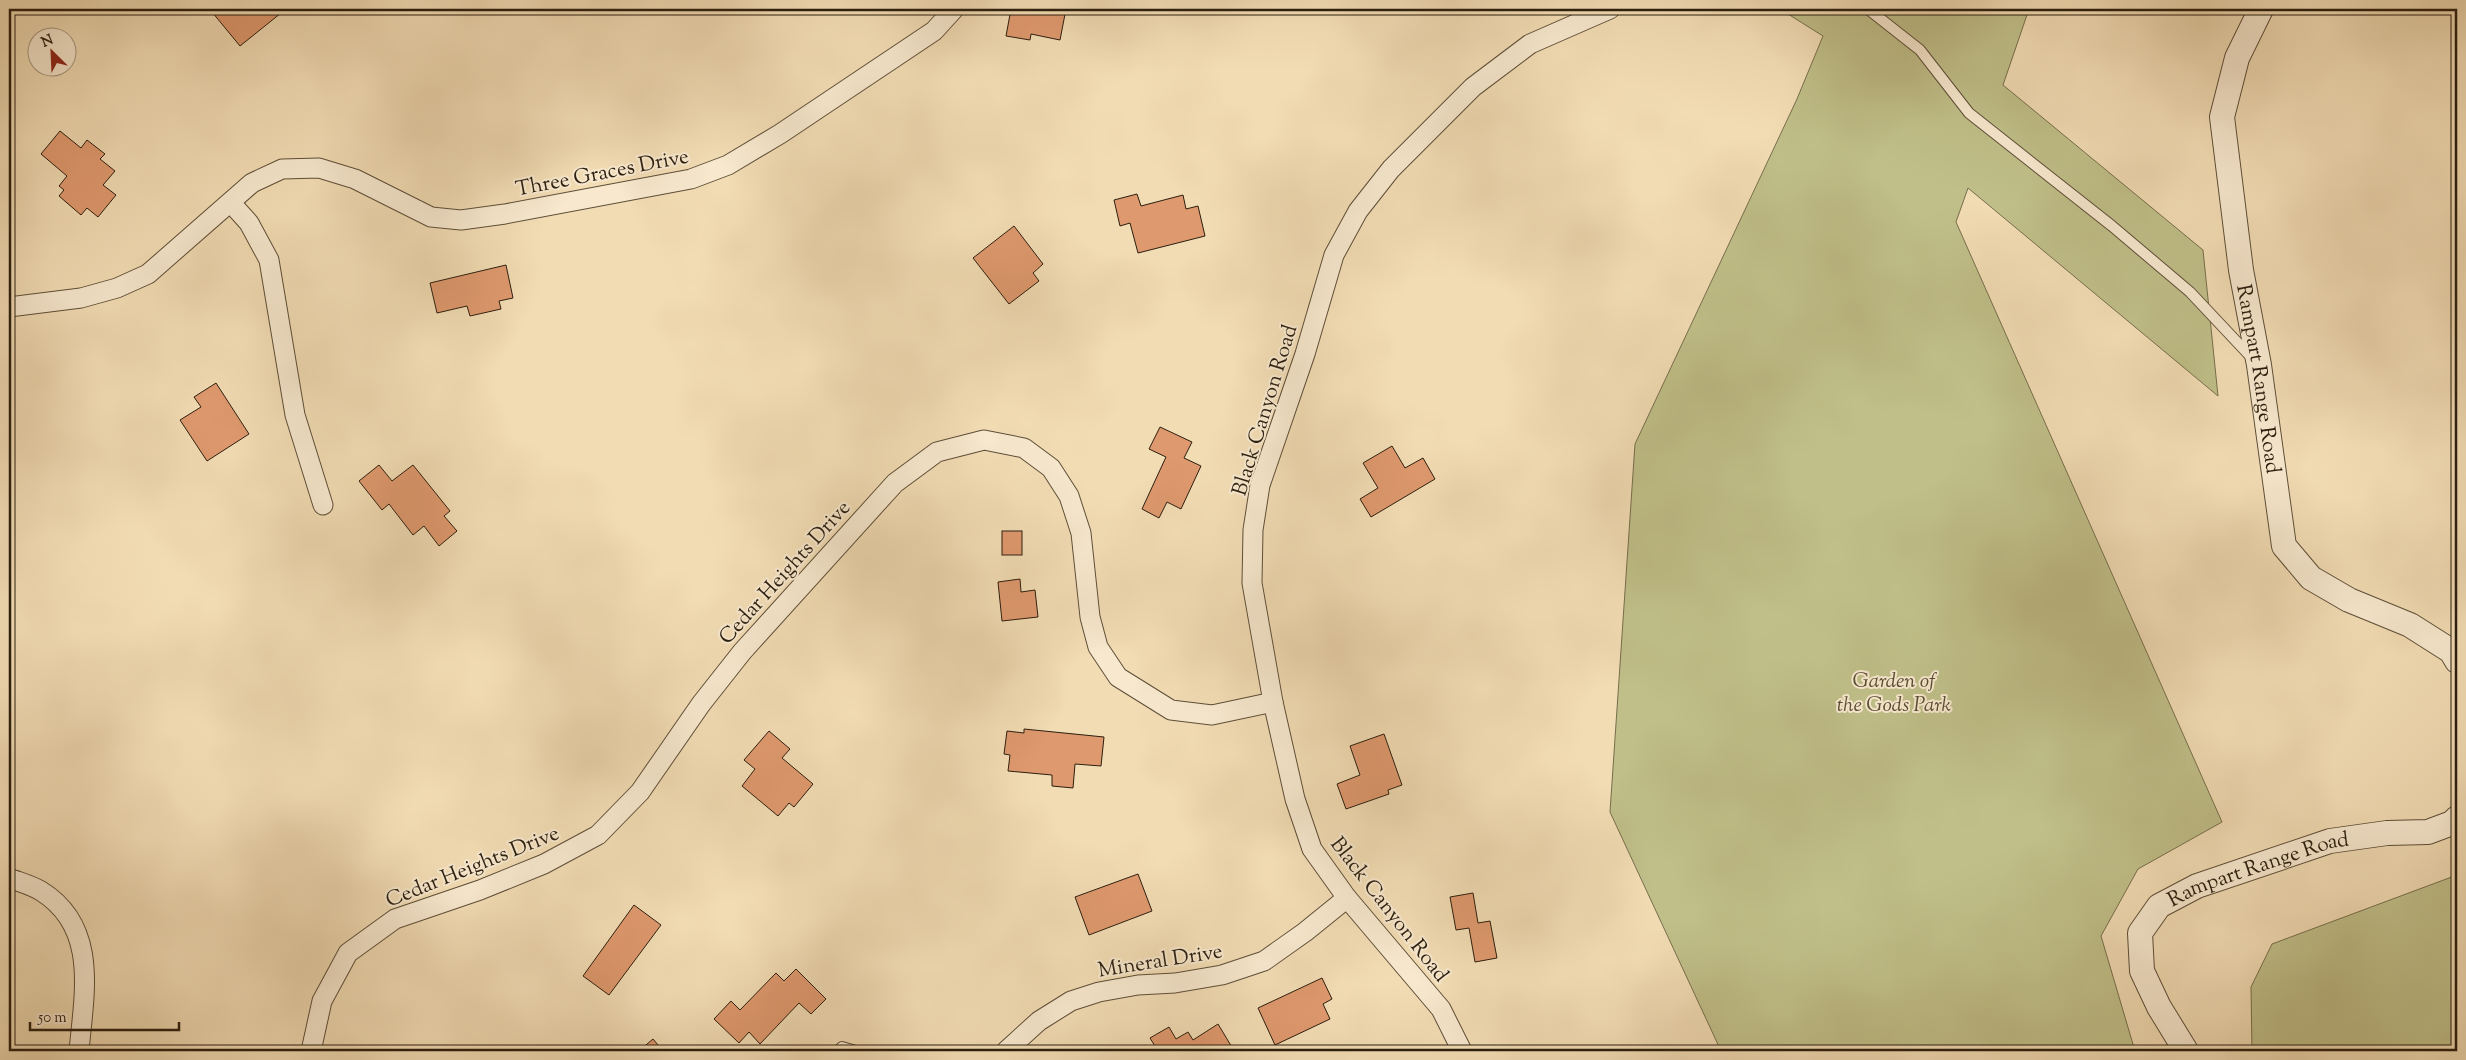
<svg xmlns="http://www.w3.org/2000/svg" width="2466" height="1060" font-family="'Sorts Mill Goudy',serif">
  <rect width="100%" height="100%" fill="#f2dcb4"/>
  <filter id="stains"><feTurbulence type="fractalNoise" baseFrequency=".004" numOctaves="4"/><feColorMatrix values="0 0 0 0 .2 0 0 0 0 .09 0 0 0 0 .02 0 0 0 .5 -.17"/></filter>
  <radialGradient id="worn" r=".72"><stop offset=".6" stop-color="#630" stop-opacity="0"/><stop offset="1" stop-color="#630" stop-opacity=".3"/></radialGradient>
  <!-- green -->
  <g fill="#c0bf89" stroke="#766e4c">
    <polygon points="1780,9 2029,9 2003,85 2203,250 2218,396 1968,188 1956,222 2222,822 2138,869 2101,936 2135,1051 1721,1051 1610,812 1635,444 1797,99 1823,36"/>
    <polygon points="2457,875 2457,1051 2252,1051 2251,987 2272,944"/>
  </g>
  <!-- building -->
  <g fill="#df996e" stroke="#2b1e0f">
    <polygon points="216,9 286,9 240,46 212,12"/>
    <polygon points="1011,9 1066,9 1060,40 1031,34 1030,40 1006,36"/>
    <polygon points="60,131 81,148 87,140 105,154 100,159 115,171 103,185 116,195 98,217 87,208 81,215 59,196 64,190 59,186 67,176 41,154"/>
    <polygon points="1137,194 1141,206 1183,195 1186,209 1198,206 1205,236 1138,253 1130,223 1120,226 1114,200"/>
    <polygon points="1014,226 1043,264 1033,273 1039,281 1009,304 973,258"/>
    <polygon points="506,265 513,298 499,301 501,309 470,316 467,306 437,313 430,283"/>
    <polygon points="216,383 249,434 207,461 180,420 201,407 194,397"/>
    <polygon points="1160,427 1192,442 1184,458 1201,466 1181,509 1167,502 1159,518 1142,509 1166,457 1149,449"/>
    <polygon points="1392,446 1405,468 1423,458 1435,479 1371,517 1360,499 1378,488 1363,463"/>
    <polygon points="379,465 392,481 413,465 450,511 444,516 457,531 439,546 424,526 413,535 389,504 382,510 359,481"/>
    <rect x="1002" y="531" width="20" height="24"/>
    <polygon points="1020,579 1021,592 1035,590 1038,617 1002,621 998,582"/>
    <polygon points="1024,729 1104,737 1101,766 1075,764 1073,788 1052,786 1052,775 1008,771 1010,755 1004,754 1007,731 1024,733"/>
    <polygon points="769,731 790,749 782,758 813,784 794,807 789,803 778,816 742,786 755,769 744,760"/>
    <polygon points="1384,734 1402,785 1388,790 1389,794 1346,809 1337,784 1360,775 1350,746"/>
    <polygon points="1138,874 1152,911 1089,935 1075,897"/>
    <polygon points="1473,893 1478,923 1490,921 1497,958 1475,962 1469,928 1456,930 1450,897"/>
    <polygon points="634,905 661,925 609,995 583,976"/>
    <polygon points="796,969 826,999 811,1014 799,1003 760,1044 749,1032 739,1043 714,1019 731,1001 740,1010 776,973 784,981"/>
    <polygon points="1322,978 1332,999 1323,1004 1330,1019 1275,1045 1258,1008"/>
    <polygon points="1218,1024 1233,1049 1230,1051 1158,1051 1150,1038 1169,1027 1176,1039 1188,1032 1193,1040"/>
    <polygon points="653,1039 663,1051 639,1051"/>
  </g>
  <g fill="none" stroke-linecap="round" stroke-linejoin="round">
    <defs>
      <g id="service">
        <polyline points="1868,9 1920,50 1969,113 2112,226 2190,292 2253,359"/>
        <polyline points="838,1051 842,1047 856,1051"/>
      </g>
      <g id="minor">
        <polyline points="231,203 249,223 269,260 295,415 323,505"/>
        <polyline points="9,307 81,298 117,288 148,274 252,183 282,169 319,168 355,179 431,217 461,220 505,214 691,179 728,165 780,134 934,31 954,9"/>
        <path d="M9,878C19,882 31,885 41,891C99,927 84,994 79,1051"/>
        <polyline points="311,1051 322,1001 348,953 395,919 480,890 544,864 598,835 640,792 701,704 742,652 895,483 937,452 984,440 1024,448 1051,468 1069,496 1081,533 1090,617 1098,647 1118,677 1171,710 1212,715 1273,702"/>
        <polyline points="1006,1051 1039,1021 1071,1001 1099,992 1138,985 1175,983 1222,975 1264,961 1305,932 1347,898"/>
        <polyline points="1462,1051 1441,1009 1347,898 1312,849 1295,799 1273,702 1252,583 1253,530 1260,485 1305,354 1334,255 1358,211 1391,169 1473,87 1530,44 1610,9"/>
      </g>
      <g id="tertiary">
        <path id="s1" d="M2261,9L2237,58L2222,117L2241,270L2259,365L2284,546L2311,578L2349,600L2410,625L2451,651L2457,661"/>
        <path id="s2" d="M2186,1051L2159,1007L2142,971L2140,933L2159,906L2197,886L2330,841L2387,833L2428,832L2452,823L2457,818"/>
      </g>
    </defs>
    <!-- service casing -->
    <use href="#service" stroke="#5d4e38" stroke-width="12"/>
    <!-- minor casing -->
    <use href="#minor" stroke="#5d4e38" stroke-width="21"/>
    <!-- tertiary casing -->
    <use href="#tertiary" stroke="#5d4e38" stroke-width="26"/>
    <!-- service -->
    <use href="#service" stroke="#f7e8ce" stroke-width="10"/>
    <!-- minor -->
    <use href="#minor" stroke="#f7e8ce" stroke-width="19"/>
    <!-- tertiary -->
    <use href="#tertiary" stroke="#f7e8ce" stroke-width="24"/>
  </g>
  <g text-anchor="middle" stroke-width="4" stroke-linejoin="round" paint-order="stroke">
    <!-- street labels -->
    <g font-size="21" fill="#2b1e0f" stroke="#f7e8ce">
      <text transform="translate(602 172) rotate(-11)" y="7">Three Graces Drive</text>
      <text dy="7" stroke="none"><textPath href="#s1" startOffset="380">Rampart Range Road</textPath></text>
      <text transform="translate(1264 410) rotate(-73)" y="7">Black Canyon Road</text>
      <text transform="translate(784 572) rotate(-48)" y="7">Cedar Heights Drive</text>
      <text transform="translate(472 866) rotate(-22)" y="7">Cedar Heights Drive</text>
      <text dy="7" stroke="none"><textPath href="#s2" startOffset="269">Rampart Range Road</textPath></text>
      <text transform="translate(1390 909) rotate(52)" y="7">Black Canyon Road</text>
      <text transform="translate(1160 960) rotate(-9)" y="7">Mineral Drive</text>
    </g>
    <!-- park labels -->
    <g font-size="21" font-style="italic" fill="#584e34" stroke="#f7e8ce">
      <text x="1894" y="687">Garden of<tspan x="1894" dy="24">the Gods Park</tspan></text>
    </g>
  </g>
  <!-- margin -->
  <rect width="2466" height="1060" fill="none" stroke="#f2dcb4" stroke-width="30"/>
  <rect x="10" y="10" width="2446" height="1040" fill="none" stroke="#2b1e0f" stroke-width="2.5"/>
  <rect x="15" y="15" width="2436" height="1030" fill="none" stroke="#2b1e0f"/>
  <!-- north arrow -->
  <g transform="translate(52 52) rotate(336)"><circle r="24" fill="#f7e8ce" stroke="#a59782"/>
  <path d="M0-4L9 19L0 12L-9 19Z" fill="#8f2418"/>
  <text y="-8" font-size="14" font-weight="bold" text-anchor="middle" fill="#2b1e0f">N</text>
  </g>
  <!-- scale -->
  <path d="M30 1022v8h149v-8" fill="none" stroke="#2b1e0f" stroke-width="2.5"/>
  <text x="38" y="1022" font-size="15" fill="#2b1e0f" stroke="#f7e8ce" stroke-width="4" paint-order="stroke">50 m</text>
  <rect width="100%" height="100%" filter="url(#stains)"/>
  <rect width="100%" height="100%" fill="url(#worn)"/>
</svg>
